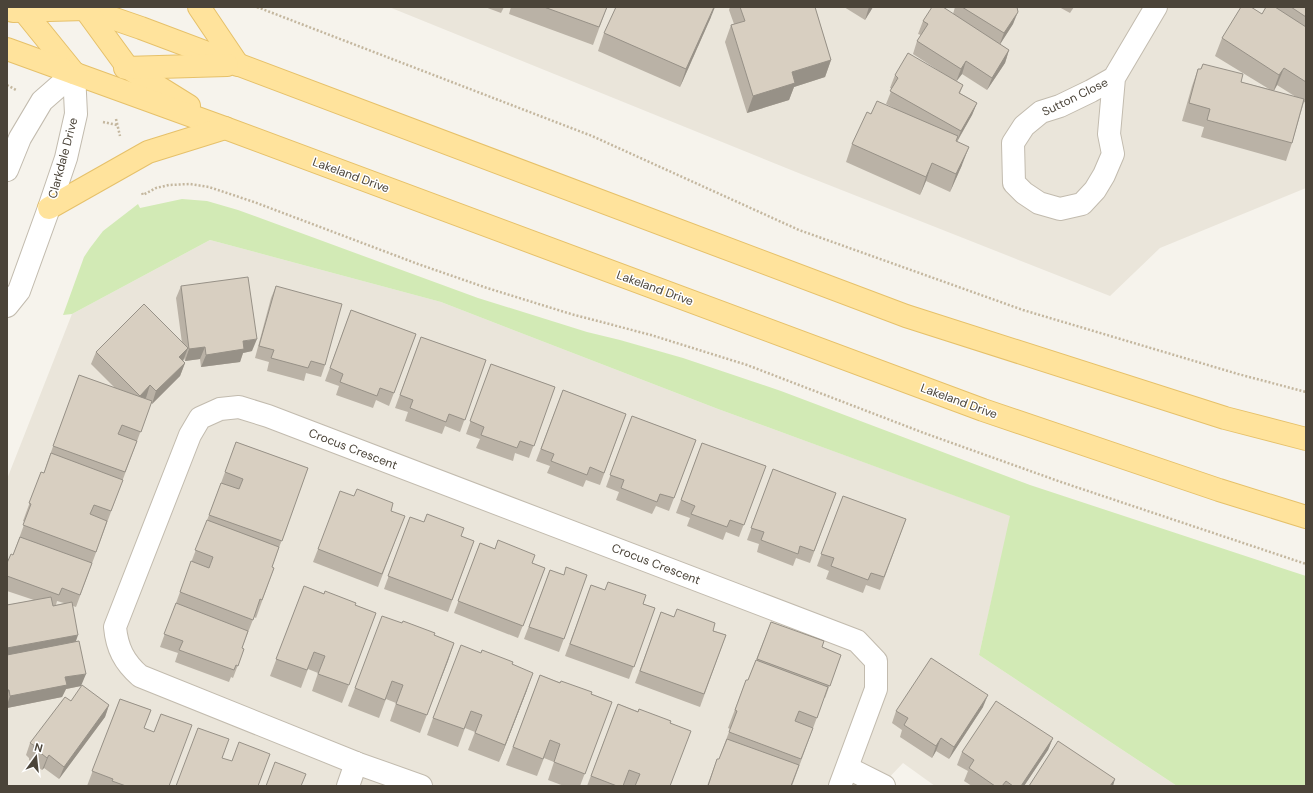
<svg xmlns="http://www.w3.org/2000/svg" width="1313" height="793" font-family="'DM Sans',sans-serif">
  <rect width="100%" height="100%" fill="#f6f3ec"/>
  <!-- residential -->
  <g fill="#eae5da">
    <polygon points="389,7 1306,7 1306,188 1160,248 1110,296 801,174"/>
    <polygon points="210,240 441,302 718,409 1011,516 979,655 1177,786 935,786 903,763 881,786 7,786 7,479 72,314"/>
  </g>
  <!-- green -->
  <polygon fill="#d2eab5" points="182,199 207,201 238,210 478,298 587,332 620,340 683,358 781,391 1030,485 1306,576 1306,786 1177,786 979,655 1010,516 718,409 441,302 210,240 72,314 63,315 84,257 90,248 103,231 138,204 140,208"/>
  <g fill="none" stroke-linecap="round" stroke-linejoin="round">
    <defs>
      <g id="minor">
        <polyline points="1114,78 1091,91 1060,106 1041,112 1024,126 1013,143 1014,183 1024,193 1039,203 1060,209 1082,204 1095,190 1104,175 1113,154 1109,134 1114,78 1156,7"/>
        <polyline points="7,170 20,138 42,101 74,73"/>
        <polyline points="7,306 19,291 49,208 66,158 76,114 74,73"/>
        <polyline points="848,768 884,786"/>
        <polyline points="348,786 356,763"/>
        <path d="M421,786L356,763L140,676C124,662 117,648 115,627L190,435L200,418L220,409L239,407L268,416L857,641L876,661V689L840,786"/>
      </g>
      <g id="major">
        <polyline points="18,7 23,10 74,73"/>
        <polyline points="80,7 141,28 906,316 1225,418 1306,439"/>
        <polyline points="199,7 238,65"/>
        <polyline points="85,9 128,68 189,106"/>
        <polyline points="13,11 85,9"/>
        <polyline points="7,49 225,128 983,410 1219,490 1306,517"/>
        <polyline points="125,68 227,65"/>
        <polyline points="49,208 148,152 225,128"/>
      </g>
    </defs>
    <!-- minor casing -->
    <use href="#minor" stroke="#c2bbae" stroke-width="24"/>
    <!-- major casing -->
    <use href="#major" stroke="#e6c16a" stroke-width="24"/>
    <!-- path -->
    <g stroke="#c4b79f" stroke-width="2.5" stroke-dasharray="2 2" stroke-linecap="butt">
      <polyline points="257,7 592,136 799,230 1023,310 1238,374 1306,392"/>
      <polyline points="7,85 16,90"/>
      <polyline points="116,119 120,136"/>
      <polyline points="103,122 117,125"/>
      <polyline points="142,193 143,195 156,188 169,185 190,184 209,187 254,202 418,264 487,288 571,314 651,335 747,365 924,433 1061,482 1306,564"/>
    </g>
    <!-- minor -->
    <use href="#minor" stroke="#fff" stroke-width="22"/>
    <!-- major -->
    <use href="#major" stroke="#ffe39c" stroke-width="22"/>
  </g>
  <!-- wall -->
  <g fill="#bab2a6" fill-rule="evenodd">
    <polygon points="485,7 504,7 501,13"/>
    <polygon points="511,7 607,7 593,45 509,14"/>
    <polygon points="730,7 815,7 831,60 825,77 794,87 789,100 747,113 725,42 731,25 734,24 729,10"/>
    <polygon points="844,7 873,7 865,20"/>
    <polygon points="955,7 1017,7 1013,24 1000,44 1009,50 1005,63 987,90 962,74 956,81 963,85 960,93 977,103 972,115 957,142 962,165 950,192 926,181 920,195 846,162 852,144 871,114 894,108 886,104 892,89 890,88 895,75 950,78 913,54 917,41 921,35 918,34 923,21 953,14"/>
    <polygon points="1059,7 1074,7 1070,13"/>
    <path d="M1266,7H1306V103L1304,102L1292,143L1286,161L1201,137L1204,127L1182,121L1192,86L1198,69H1201L1203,64L1241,82L1269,89L1215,56L1222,38L1262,14ZM1277,85L1296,97L1274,91Z"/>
    <polygon points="711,17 680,87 598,51 604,33"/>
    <path d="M181,286L252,351L243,353L240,362L201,367L200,359L185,361L184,358L183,361L185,363L180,376L152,404L151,403L76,607L73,606L76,642L81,686L66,689L62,697L7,708V605L34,600L7,591V563L13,555L25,522L23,521L41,472L44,473L47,463L79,375L115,388L91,364L96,352L182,343L176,298ZM57,601L64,603H65L56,605Z"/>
    <polygon points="276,286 325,365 321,377 306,373 304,381 267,371 269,362 255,358 271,298"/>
    <polygon points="351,310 416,334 389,406 376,400 373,408 336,395 339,386 325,381"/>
    <polygon points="421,337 486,360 460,432 445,426 442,434 405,421 408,412 395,408"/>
    <polygon points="491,364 555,387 529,458 515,453 513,461 476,448 480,439 466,434"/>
    <polygon points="563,390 626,414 600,485 586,480 583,487 547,473 550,466 536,461"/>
    <polygon points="632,416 696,440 669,511 656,506 652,514 616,500 619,492 606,487"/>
    <polygon points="236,442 308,468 272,567 274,568 256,618 254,617 242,648 244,649 233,678 231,677 229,682 175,662 178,653 160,647 180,592 221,483"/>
    <polygon points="702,443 766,466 739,537 726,532 723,540 687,526 690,518 676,513"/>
    <polygon points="773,469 836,493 810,563 796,558 793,566 757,552 759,544 747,540"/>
    <polygon points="843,496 906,519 880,590 866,585 863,593 826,579 829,571 817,566"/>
    <polygon points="391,511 400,528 378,587 313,562 318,549"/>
    <polygon points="410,517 474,541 448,612 384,589"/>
    <polygon points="480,543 545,568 518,638 454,613"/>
    <polygon points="550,570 564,575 587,575 559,652 524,639"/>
    <polygon points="591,585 655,608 629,679 565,656"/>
    <polygon points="304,586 376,613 342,703 312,691 318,673 308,669 301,688 270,676"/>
    <polygon points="661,612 726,635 700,707 635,683"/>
    <polygon points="771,622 822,647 841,655 825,698 824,698 792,786 707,786 717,759 719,759 730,729 728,728 746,680 748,680"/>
    <polygon points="434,635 454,643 420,733 390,721 396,703 386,699 379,718 348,706 355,688"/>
    <polygon points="512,664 527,690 499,762 468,750 475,732 465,728 458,747 427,735 433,718"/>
    <polygon points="540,675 612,702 580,786 564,786 548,780 554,762 544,758 537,776 506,765"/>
    <polygon points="120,699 151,710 144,728 169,786 87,786"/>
    <polygon points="71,701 109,705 105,717 59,779 44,768 42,770 29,760 29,758 26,755 30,743"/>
    <polygon points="618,704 670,723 670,786 587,786"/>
    <polygon points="983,707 949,759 936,751 932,758 900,737 902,730 892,723 896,711"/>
    <polygon points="1053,738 1048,750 1024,786 972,786 964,781 968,771 957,765 962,752"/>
  </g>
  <!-- shaded-wall -->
  <g fill="#979187">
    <polygon points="714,7 715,7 711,17 680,87 686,69"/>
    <polygon points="869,7 873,7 865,20"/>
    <polygon points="1018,12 1013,24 999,46 1004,33"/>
    <polygon points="1009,50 1005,63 987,90 992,78"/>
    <polygon points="831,60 825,77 794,87 789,100 747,113 753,96 792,72"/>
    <polygon points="966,61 962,74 956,82 961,69"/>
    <polygon points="1284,68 1277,85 1273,92 1279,75"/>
    <polygon points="977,103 972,115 956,143 961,131"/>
    <polygon points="969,147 962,165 950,192 956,174"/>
    <polygon points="932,163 926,181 920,195 926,177"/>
    <polygon points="257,339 252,351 243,353 240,362 201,367 206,355 243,341"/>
    <polygon points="205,347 200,359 185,361 189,349"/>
    <polygon points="188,348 183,361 174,370 179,357"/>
    <polygon points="185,363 180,376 152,404 156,391"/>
    <polygon points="150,385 146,398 135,408 140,396"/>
    <polygon points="78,635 74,647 7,659 7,648"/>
    <polygon points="454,643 448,661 420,733 427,715"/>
    <polygon points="533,673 527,690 499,762 505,745"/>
    <polygon points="86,674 81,686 66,689 62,697 7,708 7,705 10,696 65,677"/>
    <polygon points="7,690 9,690 7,696"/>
    <polygon points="988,695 983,707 949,759 954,747"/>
    <polygon points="109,705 105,717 59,779 64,767"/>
    <polygon points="941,738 936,751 932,758 936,746"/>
    <polygon points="1053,738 1048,750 1024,786 1021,786"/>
    <polygon points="49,755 44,768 42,770 47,758"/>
    <polygon points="1115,779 1113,786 1110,786"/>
  </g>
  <!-- building -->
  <g fill="#d8cfc1" stroke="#979187">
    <polygon points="544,7 607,7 599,27"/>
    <polygon points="616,7 714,7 686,69 604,33"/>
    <polygon points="740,7 815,7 831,60 792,72 795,83 753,96 731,25 745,21"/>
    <polygon points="932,7 943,7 1009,50 992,78 966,61 961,69 917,41 928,24 923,21"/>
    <polygon points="962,7 1017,7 1018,12 1004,33"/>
    <polygon points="1241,7 1251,7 1262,14 1266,7 1275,7 1306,27 1306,82 1284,68 1279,75 1222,38"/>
    <polygon points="1291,7 1306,7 1306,17"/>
    <polygon points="908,53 963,85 959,93 977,103 961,131 890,91 898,78 895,75"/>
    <polygon points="1203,64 1243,74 1241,82 1304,99 1292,143 1207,120 1210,109 1189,103 1198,69 1201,69"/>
    <polygon points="877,101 958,136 956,141 969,147 956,174 932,163 926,177 852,144 867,112 871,114"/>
    <polygon points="248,277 257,339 243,341 244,349 206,355 205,347 189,349 181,286"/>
    <polygon points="276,286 342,304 325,365 311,361 308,368 271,358 274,350 259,346"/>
    <polygon points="144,304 188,348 179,357 185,363 156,391 150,385 140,396 96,352"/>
    <polygon points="351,310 416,334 394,393 380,388 377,396 340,382 343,374 330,368"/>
    <polygon points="421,337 486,360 465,420 449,414 446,422 410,408 413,400 400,395"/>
    <polygon points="491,364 555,387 534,446 520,441 517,448 481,435 484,427 470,421"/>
    <polygon points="79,375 152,401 141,432 122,425 118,434 137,441 125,472 53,446"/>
    <polygon points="563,390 626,414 604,473 590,467 587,475 551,461 554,454 541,449"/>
    <polygon points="632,416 696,440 674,498 660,494 657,502 621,488 624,480 610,475"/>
    <polygon points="236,442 308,468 282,541 209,515 221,483 239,489 243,479 225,472"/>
    <polygon points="702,443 766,466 744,525 730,520 727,527 691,514 695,506 681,500"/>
    <polygon points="51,453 123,480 111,511 94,505 90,514 107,521 96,552 23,525 31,504 29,503 41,472 44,473"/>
    <polygon points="773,469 836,493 814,551 800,546 798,554 761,540 764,532 751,528"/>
    <polygon points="357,489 393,503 391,511 405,516 382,574 318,549 340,491 354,496"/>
    <polygon points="843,496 906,519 884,577 871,573 868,580 831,566 834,558 821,554"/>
    <polygon points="427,514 464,528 461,536 474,541 452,600 388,576 410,517 424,522"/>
    <polygon points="207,520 279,547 272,567 274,568 262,600 260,599 253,620 180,592 191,561 209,568 213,557 195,550"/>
    <polygon points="20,537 92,563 80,595 62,588 59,595 7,576 7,563 11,554 13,555"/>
    <polygon points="498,540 535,555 532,563 545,568 523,626 458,601 480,543 495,549"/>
    <polygon points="566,567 587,575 564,639 529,627 550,570 564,575"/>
    <polygon points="608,582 646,595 643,604 655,608 634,667 570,644 591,585 605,590"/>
    <polygon points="304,586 324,594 325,591 356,603 355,605 376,613 349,685 318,674 325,656 314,652 307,670 276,659"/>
    <polygon points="51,597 53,606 72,602 78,635 7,648 7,605"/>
    <polygon points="176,603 248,631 242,648 244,649 238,666 236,665 234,670 179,650 183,641 164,634"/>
    <polygon points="677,609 715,623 713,631 726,635 704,694 640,671 661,612 674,617"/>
    <polygon points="382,616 402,623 403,621 435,633 434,635 454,643 427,715 396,704 403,685 392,681 385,700 355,688"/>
    <polygon points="771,622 824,641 822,647 841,655 830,686 757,659"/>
    <polygon points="79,641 86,674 65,677 67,685 10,696 9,690 7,690 7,655"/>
    <polygon points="461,645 481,653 482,650 513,662 512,664 533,673 505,745 475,733 482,715 471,711 464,729 433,718"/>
    <polygon points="931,658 988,695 954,747 941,738 936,746 904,725 908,718 896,711"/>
    <polygon points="756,660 828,687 817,718 799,711 795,721 813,728 801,759 729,732 737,711 735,710 746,680 748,680"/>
    <polygon points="540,675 560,683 561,681 592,692 591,694 612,702 585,774 554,762 560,744 550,740 543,759 513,747"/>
    <polygon points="82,685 109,705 64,767 49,755 47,758 33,747 35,746 30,743 65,697 71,701"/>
    <polygon points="120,699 151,710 144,728 154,732 161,714 192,725 169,786 126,786 112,781 113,779 92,771"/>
    <polygon points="996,701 1053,738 1021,786 1013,786 1006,781 1002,786 995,786 969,768 974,760 962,752"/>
    <polygon points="618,704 638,712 639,709 671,721 670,723 691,731 670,786 635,786 640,774 629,770 623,786 617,786 591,776"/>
    <polygon points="198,728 229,739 222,758 232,761 239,742 270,754 258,786 176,786"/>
    <polygon points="727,739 799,765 791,786 708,786 717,759 719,759"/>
    <polygon points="1058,741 1115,779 1110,786 1029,786"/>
    <polygon points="275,762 306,774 301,786 266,786"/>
  </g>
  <g text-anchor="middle" stroke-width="3" stroke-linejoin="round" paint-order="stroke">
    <!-- street labels -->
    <g font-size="12" fill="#4b4439" stroke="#fff">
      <text transform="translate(1075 97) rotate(-26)" y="4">Sutton Close</text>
      <text transform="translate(63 158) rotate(-75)" y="4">Clarkdale Drive</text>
      <text transform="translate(351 175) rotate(20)" y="4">Lakeland Drive</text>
      <text transform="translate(655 288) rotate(20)" y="4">Lakeland Drive</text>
      <text transform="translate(959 401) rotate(20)" y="4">Lakeland Drive</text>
      <text transform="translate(353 449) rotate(21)" y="4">Crocus Crescent</text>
      <text transform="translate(656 564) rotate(21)" y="4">Crocus Crescent</text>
    </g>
  </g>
  <!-- border -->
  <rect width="1313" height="793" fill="none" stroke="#4b4439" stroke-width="16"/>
  <!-- north arrow -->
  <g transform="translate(36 757) rotate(15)" stroke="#ffffff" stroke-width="3" paint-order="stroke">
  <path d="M0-3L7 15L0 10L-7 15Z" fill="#4b4439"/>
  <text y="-6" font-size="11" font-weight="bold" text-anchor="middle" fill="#4b4439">N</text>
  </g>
</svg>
